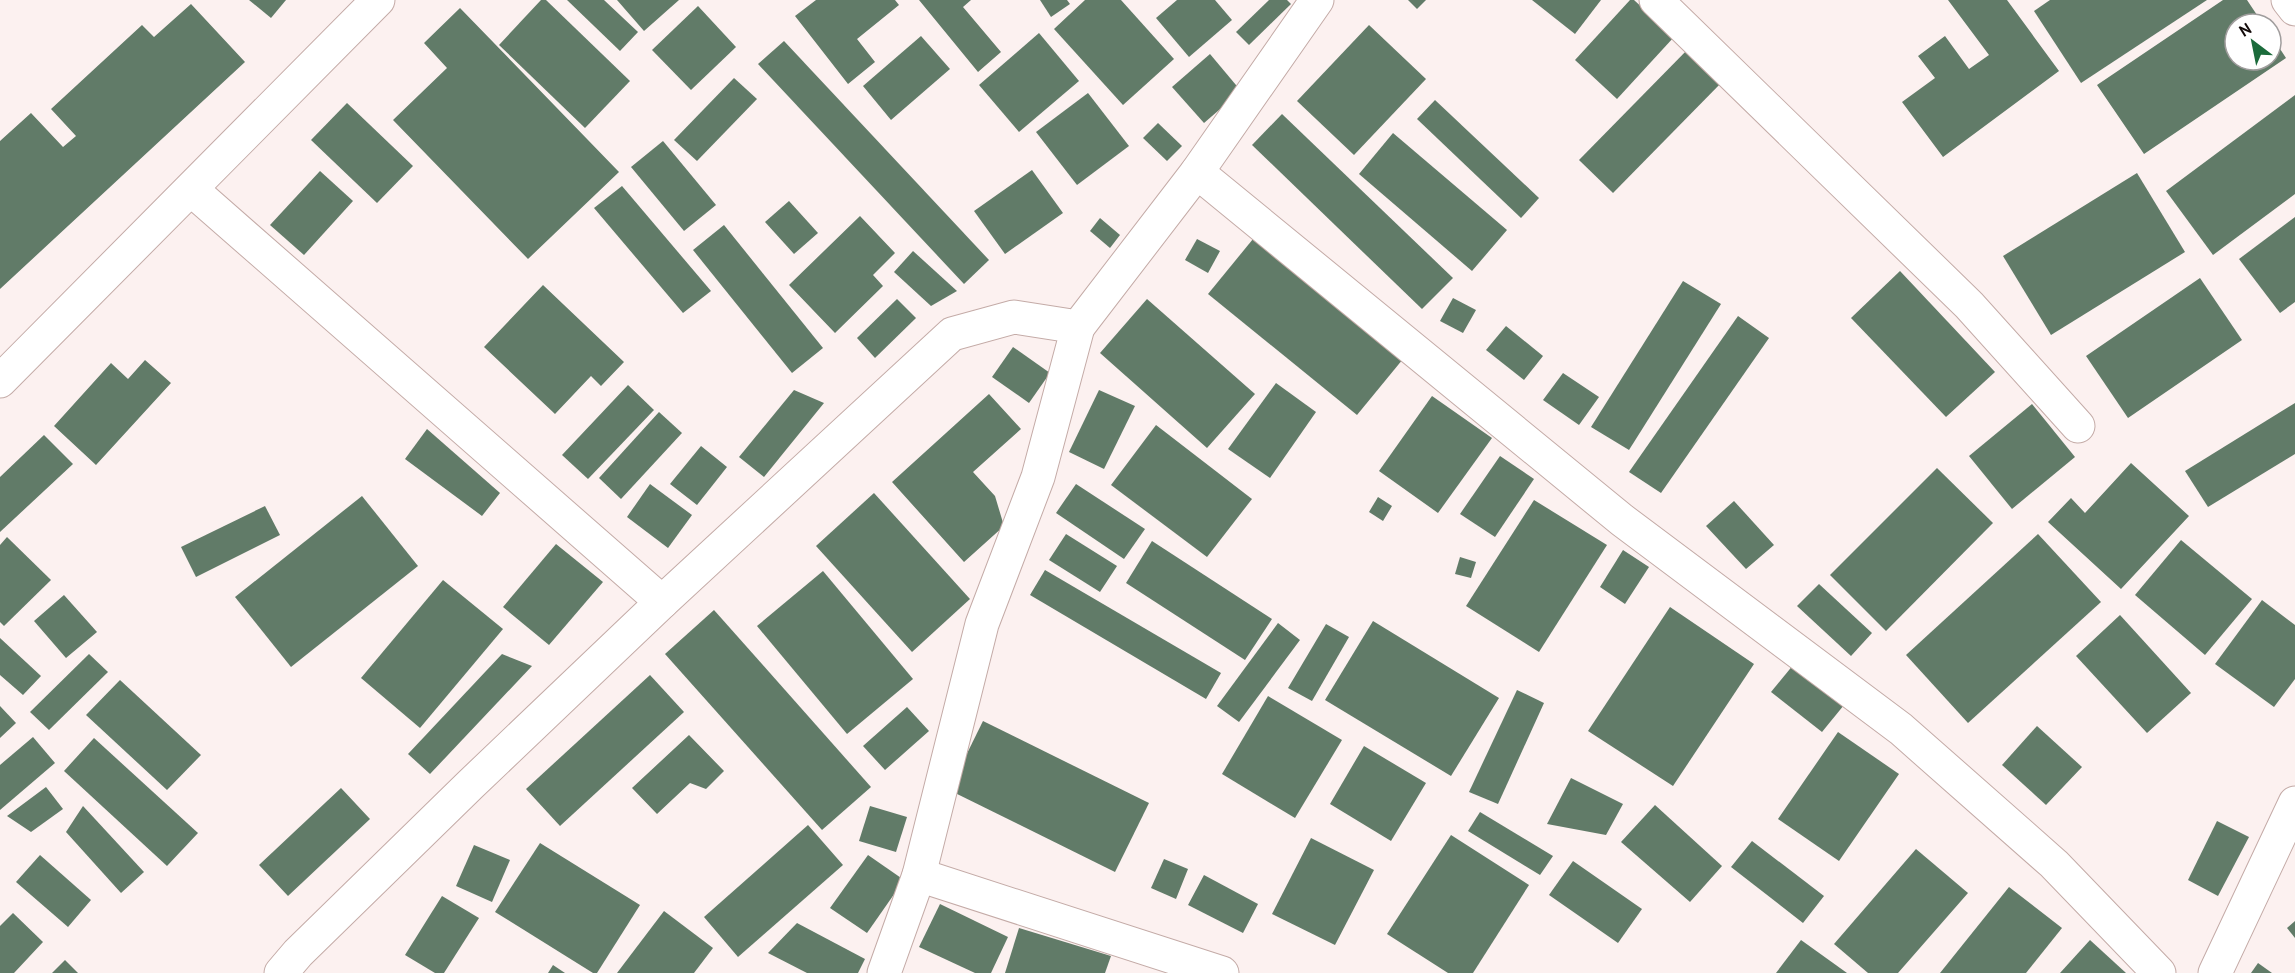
<svg xmlns="http://www.w3.org/2000/svg" width="2295" height="973" font-family="'PT Sans',sans-serif">
  <rect width="100%" height="100%" fill="#fcf1f0"/>
  <!-- building -->
  <g fill="#617b68">
    <polygon points="249,0 286,0 271,18"/>
    <polygon points="541,0 546,0 630,81 585,128 499,45"/>
    <polygon points="567,0 604,0 638,32 620,51"/>
    <polygon points="617,0 679,0 644,31"/>
    <polygon points="816,0 895,0 899,5 857,39 875,62 848,84 795,16"/>
    <polygon points="919,0 971,0 963,7 1001,52 978,72"/>
    <polygon points="1040,0 1067,0 1070,4 1051,17"/>
    <polygon points="1085,0 1121,0 1174,59 1123,105 1054,29"/>
    <polygon points="1177,0 1215,0 1232,20 1189,57 1156,18"/>
    <polygon points="1269,0 1287,0 1291,4 1249,45 1236,32"/>
    <polygon points="1408,0 1426,0 1417,9"/>
    <polygon points="1532,0 1601,0 1575,34"/>
    <polygon points="1630,0 1634,0 1674,37 1617,99 1575,60"/>
    <polygon points="1948,0 2007,0 2059,71 1943,157 1902,102 1935,78 1918,56 1945,36 1969,69 1989,55"/>
    <polygon points="2050,0 2207,0 2081,83 2034,11"/>
    <polygon points="2223,0 2247,0 2263,24 2235,24 2235,60 2271,60 2271,35 2286,58 2144,154 2097,85"/>
    <polygon points="191,4 245,62 0,289 0,141 31,113 63,147 76,136 51,109 142,25 154,37"/>
    <polygon points="698,6 736,47 691,90 652,50"/>
    <polygon points="460,8 619,172 528,259 393,120 447,68 424,43"/>
    <polygon points="1369,25 1426,79 1354,155 1297,101"/>
    <polygon points="1039,33 1079,81 1019,132 979,85"/>
    <polygon points="921,36 950,69 891,120 863,86"/>
    <polygon points="784,41 989,260 964,284 758,64"/>
    <polygon points="1690,47 1724,80 1613,193 1579,160"/>
    <polygon points="1210,54 1241,91 1204,123 1172,87"/>
    <polygon points="734,78 757,99 697,161 674,140"/>
    <polygon points="1088,93 1129,146 1077,185 1036,132"/>
    <polygon points="2295,95 2295,194 2213,255 2166,191"/>
    <polygon points="1435,100 1539,198 1521,218 1417,119"/>
    <polygon points="347,103 413,166 377,203 311,140"/>
    <polygon points="1282,114 1453,278 1422,309 1252,145"/>
    <polygon points="1158,123 1182,146 1167,161 1143,138"/>
    <polygon points="1393,133 1507,230 1472,271 1359,174"/>
    <polygon points="663,141 716,205 684,231 631,167"/>
    <polygon points="1032,170 1063,213 1005,254 974,211"/>
    <polygon points="320,171 353,201 304,255 270,225"/>
    <polygon points="2137,173 2185,252 2051,335 2003,256"/>
    <polygon points="622,186 711,291 683,313 594,208"/>
    <polygon points="789,201 818,233 794,254 765,222"/>
    <polygon points="860,216 895,253 873,275 883,286 835,333 789,285"/>
    <polygon points="2295,217 2295,302 2280,313 2239,259"/>
    <polygon points="1100,218 1120,235 1110,248 1090,231"/>
    <polygon points="724,225 823,348 792,373 693,250"/>
    <polygon points="1197,239 1220,251 1208,273 1185,260"/>
    <polygon points="1253,239 1403,359 1357,415 1208,294"/>
    <polygon points="913,251 957,291 931,306 894,272"/>
    <polygon points="1900,271 1995,372 1946,417 1851,318"/>
    <polygon points="2200,278 2242,340 2128,418 2086,356"/>
    <polygon points="1683,281 1721,304 1629,450 1591,427"/>
    <polygon points="543,285 624,362 601,386 591,376 555,414 484,347"/>
    <polygon points="1453,298 1476,310 1463,333 1440,321"/>
    <polygon points="897,299 916,318 875,358 857,338"/>
    <polygon points="1147,299 1255,394 1207,448 1100,353"/>
    <polygon points="1738,316 1769,338 1661,493 1629,472"/>
    <polygon points="1506,326 1543,356 1524,380 1486,350"/>
    <polygon points="1013,347 1050,373 1029,403 992,377"/>
    <polygon points="145,360 171,383 96,465 54,426 111,363 128,379"/>
    <polygon points="1563,373 1599,397 1579,425 1543,400"/>
    <polygon points="1276,383 1316,412 1270,478 1228,449"/>
    <polygon points="628,385 654,410 588,479 562,455"/>
    <polygon points="794,390 824,403 764,477 739,457"/>
    <polygon points="1099,390 1135,406 1104,469 1069,452"/>
    <polygon points="989,394 1021,429 973,472 995,496 1004,526 964,562 892,482"/>
    <polygon points="1432,396 1492,438 1438,513 1379,471"/>
    <polygon points="2295,403 2295,454 2208,507 2185,471"/>
    <polygon points="2032,404 2075,457 2012,509 1969,456"/>
    <polygon points="659,412 682,433 621,499 599,478"/>
    <polygon points="1156,425 1252,499 1207,557 1111,485"/>
    <polygon points="427,429 500,493 482,516 405,459"/>
    <polygon points="44,435 73,464 0,532 0,477"/>
    <polygon points="701,446 727,467 697,505 670,484"/>
    <polygon points="1500,456 1534,479 1495,537 1460,514"/>
    <polygon points="2131,463 2189,516 2121,589 2048,522 2071,498 2085,513"/>
    <polygon points="1937,468 1993,523 1886,631 1830,575"/>
    <polygon points="650,484 692,515 668,548 627,517"/>
    <polygon points="1076,484 1145,529 1124,559 1056,513"/>
    <polygon points="874,493 970,599 912,652 816,546"/>
    <polygon points="362,496 418,566 291,667 235,597"/>
    <polygon points="1378,497 1392,506 1383,521 1369,512"/>
    <polygon points="1534,500 1607,545 1539,652 1466,606"/>
    <polygon points="1734,501 1774,545 1746,569 1706,526"/>
    <polygon points="265,506 280,535 196,577 181,547"/>
    <polygon points="1066,534 1117,566 1100,592 1049,560"/>
    <polygon points="2038,534 2101,602 1968,723 1906,655"/>
    <polygon points="7,537 51,580 4,626 0,622 0,545"/>
    <polygon points="2181,540 2252,599 2205,655 2135,595"/>
    <polygon points="1152,541 1272,619 1245,660 1126,583"/>
    <polygon points="556,544 603,582 549,645 503,607"/>
    <polygon points="1623,550 1649,567 1625,604 1600,587"/>
    <polygon points="1460,557 1476,562 1471,578 1455,574"/>
    <polygon points="1045,570 1221,673 1206,699 1030,595"/>
    <polygon points="823,571 913,679 847,734 757,626"/>
    <polygon points="443,580 503,629 420,728 361,678"/>
    <polygon points="1819,584 1872,633 1851,656 1797,606"/>
    <polygon points="64,595 97,632 66,658 34,621"/>
    <polygon points="2262,600 2295,625 2295,679 2274,707 2215,664"/>
    <polygon points="1670,607 1754,664 1673,786 1588,731"/>
    <polygon points="714,610 871,787 822,830 665,654"/>
    <polygon points="2120,615 2191,693 2147,733 2076,656"/>
    <polygon points="1373,621 1499,698 1451,776 1325,700"/>
    <polygon points="1278,623 1300,640 1239,722 1217,706"/>
    <polygon points="1326,624 1349,637 1312,701 1288,688"/>
    <polygon points="0,638 41,676 23,695 0,675"/>
    <polygon points="89,654 108,672 49,730 30,712"/>
    <polygon points="502,654 532,666 430,774 408,754"/>
    <polygon points="1794,664 1844,705 1822,732 1771,692"/>
    <polygon points="650,675 684,712 560,826 526,789"/>
    <polygon points="120,680 201,755 167,790 86,715"/>
    <polygon points="1517,690 1544,703 1498,804 1469,792"/>
    <polygon points="1268,696 1342,740 1295,818 1222,774"/>
    <polygon points="0,706 16,723 0,738"/>
    <polygon points="907,707 929,731 885,770 863,746"/>
    <polygon points="983,721 1149,803 1115,872 949,790"/>
    <polygon points="2037,726 2082,767 2046,805 2002,765"/>
    <polygon points="1838,732 1899,774 1839,861 1778,819"/>
    <polygon points="689,735 724,771 706,789 690,783 657,814 632,788"/>
    <polygon points="33,737 55,763 0,810 0,765"/>
    <polygon points="94,738 198,833 167,866 64,771"/>
    <polygon points="1364,746 1426,783 1391,841 1330,804"/>
    <polygon points="1571,778 1623,804 1606,835 1547,824"/>
    <polygon points="46,787 63,809 31,832 7,816"/>
    <polygon points="341,788 370,819 288,896 259,865"/>
    <polygon points="1655,805 1722,866 1690,902 1621,842"/>
    <polygon points="83,806 144,872 121,893 66,832"/>
    <polygon points="870,806 907,817 896,852 859,841"/>
    <polygon points="1480,812 1553,856 1540,875 1468,831"/>
    <polygon points="2217,821 2249,837 2218,896 2188,880"/>
    <polygon points="808,825 843,865 738,957 704,917"/>
    <polygon points="1451,835 1529,885 1473,973 1448,973 1387,934"/>
    <polygon points="1311,838 1374,870 1335,945 1272,914"/>
    <polygon points="1752,841 1824,896 1803,923 1731,867"/>
    <polygon points="540,843 640,905 597,973 593,973 495,912"/>
    <polygon points="474,845 510,860 492,902 456,886"/>
    <polygon points="1916,849 1968,893 1898,973 1868,973 1834,944"/>
    <polygon points="40,855 91,900 68,927 16,882"/>
    <polygon points="868,855 904,880 867,933 830,908"/>
    <polygon points="1164,859 1188,869 1176,899 1151,888"/>
    <polygon points="1573,861 1642,909 1618,943 1549,895"/>
    <polygon points="1204,875 1258,904 1243,933 1188,905"/>
    <polygon points="2009,887 2062,928 2026,973 1940,973"/>
    <polygon points="442,896 479,918 444,973 435,973 405,955"/>
    <polygon points="940,904 1008,937 991,973 975,973 919,947"/>
    <polygon points="664,911 713,948 694,973 617,973"/>
    <polygon points="13,913 43,942 14,973 0,973 0,926"/>
    <polygon points="2295,921 2295,938 2287,928"/>
    <polygon points="797,923 865,959 858,973 807,973 768,953"/>
    <polygon points="1019,928 1111,956 1105,973 1005,973"/>
    <polygon points="1801,940 1847,973 1776,973"/>
    <polygon points="2090,940 2126,973 2060,973"/>
    <polygon points="65,960 78,973 52,973"/>
    <polygon points="2258,963 2272,973 2251,973"/>
    <polygon points="553,965 565,973 548,973"/>
  </g>
  <g fill="none" stroke-linecap="round" stroke-linejoin="round">
    <defs>
      <g id="minor">
        <polyline points="1656,0 1969,305 2078,426"/>
        <polyline points="2288,0 2295,9"/>
        <polyline points="1197,172 1622,520 1901,729 2054,864 2159,973"/>
        <polyline points="192,190 662,602"/>
        <polyline points="919,875 1222,973"/>
        <polyline points="281,973 298,953 470,785 662,602 952,334 1014,317 1078,327 1197,172 1317,0"/>
        <polyline points="884,973 919,875 982,624 1038,477 1078,327"/>
        <polyline points="2215,973 2295,803"/>
      </g>
      <polyline id="tertiary" points="0,381 378,0"/>
    </defs>
    <!-- minor casing -->
    <use href="#minor" stroke="#c4aba7" stroke-width="35"/>
    <!-- tertiary casing -->
    <use href="#tertiary" stroke="#c4aba7" stroke-width="35"/>
    <!-- minor -->
    <use href="#minor" stroke="#fff" stroke-width="33"/>
    <!-- tertiary -->
    <use href="#tertiary" stroke="#fff" stroke-width="33"/>
  </g>
  <!-- north arrow -->
  <g transform="translate(2253 42) rotate(328)"><circle r="28" fill="#ffffff" stroke="#a09d9d" stroke-width="1.5"/>
  <path d="M0-4.5L10 22L0 15L-10 22Z" fill="#1b6b3b"/>
  <text y="-9" font-size="16" font-weight="bold" text-anchor="middle" fill="#120a09">N</text>
  </g>
</svg>
